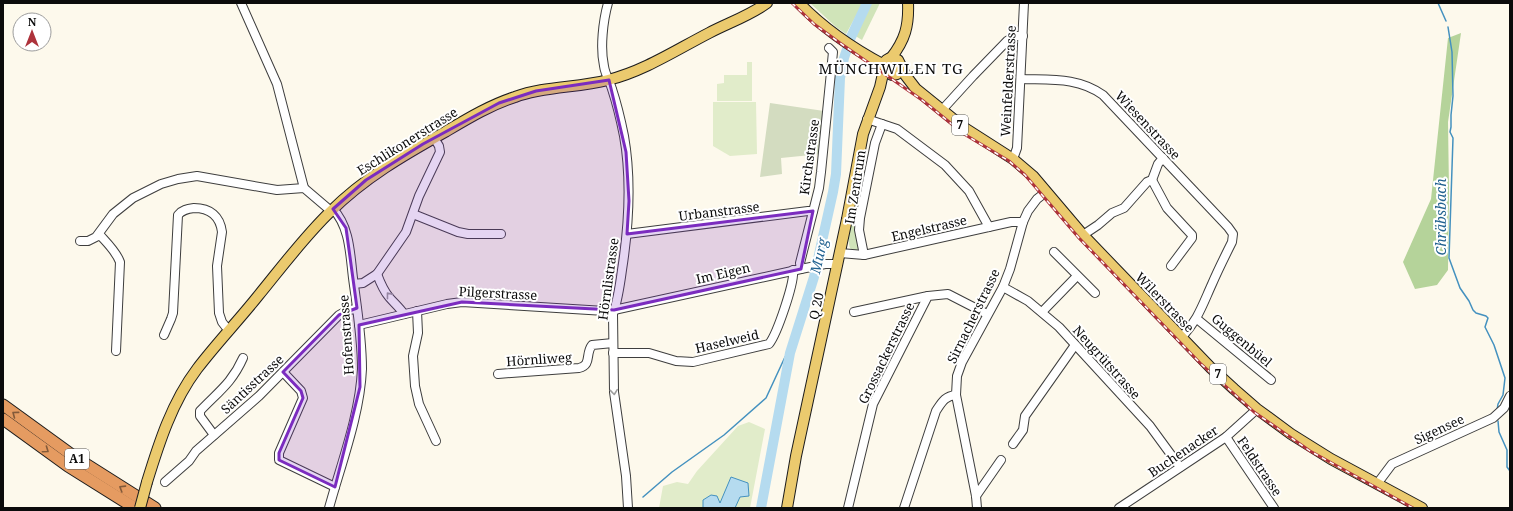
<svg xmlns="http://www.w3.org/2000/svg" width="1513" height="511" font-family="'Noto Serif',serif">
  <rect width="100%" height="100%" fill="#fdf9ec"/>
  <!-- green -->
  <g fill="#d0e4b9">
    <polygon points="810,3 863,3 846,34 836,27"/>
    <polygon points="865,3 880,3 862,40 849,32"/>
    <path d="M852,218L858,219V247H859L857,251C843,253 851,226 852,218Z"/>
  </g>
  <!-- forest -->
  <polygon fill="#b5d39a" points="1461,33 1448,122 1449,190 1448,270 1437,285 1415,289 1403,262 1431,199 1448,38"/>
  <!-- cemetery -->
  <polygon fill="#d3dcc0" points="770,103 824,111 821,154 781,158 782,174 760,177"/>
  <!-- pitch -->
  <g fill="#e1ecca">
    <polygon points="747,62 752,62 752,101 717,101 717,84 724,83 724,75 747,75"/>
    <polygon points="713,102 756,102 757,154 730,156 713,146"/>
    <polygon points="749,422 765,429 750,508 659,508 663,486 677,482 688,484 697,471 738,426"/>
  </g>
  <!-- water -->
  <polygon fill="#b5dbef" stroke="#4491bf" points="731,477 748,483 749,496 740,497 735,508 703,508 703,500 711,495 717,496 720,503"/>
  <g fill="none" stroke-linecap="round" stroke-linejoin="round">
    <!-- stream -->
    <g stroke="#4491bf" stroke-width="1.5">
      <polyline points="1438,3 1446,21"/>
      <polyline points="1448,27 1452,52 1453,96 1451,115 1451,127 1450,132 1453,138 1449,258 1460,288 1469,301 1473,310 1476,313 1486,316 1488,318 1485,327 1494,345 1505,378 1503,395 1498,404 1497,410"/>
      <polyline points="1498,421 1499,432 1507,450 1507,467 1510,471"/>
      <polyline points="643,497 672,472 724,435 766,398 785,357 790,355"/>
    </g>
    <!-- river -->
    <polyline stroke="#b5dbef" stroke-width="10" points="761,508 790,353 814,277 833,192 836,174 840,78 844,58 851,37 867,3"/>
    <defs>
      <g id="minor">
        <polyline points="241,3 277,84 304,188"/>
        <path d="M608,3C603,21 600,48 604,66C605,74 610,82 612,89C617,104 621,121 624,136C632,181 629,225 622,270C620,285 618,300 613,314L614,392L626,476L628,508"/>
        <path d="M1021,79C1051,80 1078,77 1103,95L1228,227L1233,234L1232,242C1225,256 1218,270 1212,284C1202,306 1198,320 1181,338"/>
        <polyline points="942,110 973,76 1007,41 1015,36 1023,36"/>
        <polyline points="867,119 897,129 945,165 969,191 989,227"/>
        <polyline points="1013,159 1017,148 1024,3"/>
        <polyline points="1152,180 1167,208 1192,235 1192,238 1171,266"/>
        <polyline points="413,214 458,232 468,234 501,234"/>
        <path d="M99,234C106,242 116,251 120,262L116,351"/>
        <polyline points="627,234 808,211 813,211"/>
        <polyline points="1083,235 1098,225 1112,213 1124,208 1147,182 1152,180 1158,164 1163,158"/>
        <polyline points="80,241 88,241 96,237 113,214 133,198 161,184 178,179 197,176 277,190 304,188 331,211"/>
        <polyline points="1054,252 1095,293"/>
        <polyline points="840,253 864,255 1011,222 1023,222"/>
        <polyline points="864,255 859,230 860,218 875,143 882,124"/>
        <polyline points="801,269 800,263 819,188 821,172 833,52 829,48"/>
        <path d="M377,274C380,282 383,290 389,297C394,303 399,307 404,314"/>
        <polyline points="354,284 363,283 377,274 406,232 419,196 440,152 439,146 434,138"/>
        <polyline points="1003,287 1028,301 1059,327 1150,426 1180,467"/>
        <polyline points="417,311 418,333 413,356 415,386 419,404 436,441"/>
        <polyline points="854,312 928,296"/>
        <polyline points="1042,312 1077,276"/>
        <polyline points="1197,319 1271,380"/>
        <polyline points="359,325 447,304 462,302 605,311 614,310 801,269 825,264 838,264"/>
        <path d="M164,335L171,319L173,313L178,215C182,210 187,209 194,208C210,208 220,216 222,232L217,266L219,313L222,322L229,331"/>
        <path d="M613,353H649L676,361L693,362L769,344C777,334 795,282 793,270"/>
        <polyline points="283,372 301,391 303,398 279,453 279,460 335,487"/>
        <path d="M498,374L579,368C592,365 585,354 592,345L613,343"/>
        <path d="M214,435L200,416V411C218,392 232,383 243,358"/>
        <polyline points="1226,437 1274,508"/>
        <polyline points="1013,444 1023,430 1025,416 1075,345"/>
        <polyline points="165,482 189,461 196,451 259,396 339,315 348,310 357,309"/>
        <polyline points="1377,484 1392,464 1493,418 1504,408 1510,396"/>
        <polyline points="976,496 1001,460"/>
        <path d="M329,508C341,464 360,415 362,369C362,338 357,308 353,278C350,254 350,227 333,209"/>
        <polyline points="848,508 873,404 928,296 948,294 987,314"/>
        <path d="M904,508L936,411C942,402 945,396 956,395"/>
        <polyline points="977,508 976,496 956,395 957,376 962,362 1003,287 1010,269 1023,222 1028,211 1037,199 1046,192"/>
        <polyline points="1119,508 1226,437 1257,409"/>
      </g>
      <g id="major">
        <path d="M799,3C823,28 854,49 884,65"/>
        <path d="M891,58C905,40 909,26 908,3"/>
        <path d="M901,68L897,74L892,75L885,71C881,61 889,55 898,60L906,76L916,89L963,127L1013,159L1033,176L1083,235L1133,287L1211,368L1234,389L1257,409L1291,434L1331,459L1422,508"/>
        <path d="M147,482C159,443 172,402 197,369C216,344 238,321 258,296C281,268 304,237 330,212C364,178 404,155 445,132C467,119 490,105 515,97C545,86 577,88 608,80C644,71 676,50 709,33C728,23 749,16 767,3"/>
        <polyline points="787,508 796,456 847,219 863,134 880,87 884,69"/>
      </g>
      <g id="highway">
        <polyline points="3,405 76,458 155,508"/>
        <polyline points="3,419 68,466 135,508"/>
      </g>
    </defs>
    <!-- minor casing -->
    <use href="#minor" stroke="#3e3e3e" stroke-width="10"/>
    <!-- major casing -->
    <use href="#major" stroke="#1c1c1c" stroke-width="12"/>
    <!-- highway casing -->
    <use href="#highway" stroke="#1c1c1c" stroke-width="13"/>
    <!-- minor -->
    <use href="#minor" stroke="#fff" stroke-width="8"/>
    <!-- major -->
    <use href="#major" stroke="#ebca6e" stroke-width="10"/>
    <!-- highway -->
    <use href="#highway" stroke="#e59b61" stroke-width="11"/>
    <defs>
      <polyline id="rail" points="792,3 814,24 840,43 922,100 964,134 1009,161 1025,175 1079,238 1200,363 1254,412 1310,451 1413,508"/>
    </defs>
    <!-- rail casing -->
    <use href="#rail" stroke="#ad323b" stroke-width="3"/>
    <!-- rail -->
    <use href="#rail" stroke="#fff" stroke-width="1.5" stroke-dasharray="4.5" stroke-linecap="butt"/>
    <defs>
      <polyline id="major-bridge" points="140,508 147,482"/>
    </defs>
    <!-- major-bridge casing -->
    <use href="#major-bridge" stroke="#1c1c1c" stroke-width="12" stroke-linecap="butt"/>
    <!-- major-bridge -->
    <use href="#major-bridge" stroke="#ebca6e" stroke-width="10"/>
  </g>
  <!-- one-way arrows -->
  <defs><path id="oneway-chevron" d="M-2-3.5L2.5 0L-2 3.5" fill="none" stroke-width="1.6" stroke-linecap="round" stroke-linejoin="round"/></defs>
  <g stroke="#9d9d9d">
    <use href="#oneway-chevron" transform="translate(389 295) rotate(-128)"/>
    <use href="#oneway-chevron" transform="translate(614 392) rotate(84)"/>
  </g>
  <g stroke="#835a3a">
    <use href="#oneway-chevron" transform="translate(15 414) rotate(-143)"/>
    <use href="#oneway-chevron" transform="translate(46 450) rotate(35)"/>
    <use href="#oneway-chevron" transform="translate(122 488) rotate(-148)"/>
  </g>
  <!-- marked area -->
  <path fill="#7b2cbf" fill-opacity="0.2" stroke="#7b2cbf" stroke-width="3" stroke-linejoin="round" d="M609,80L626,152L629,201L627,234L813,211L801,269L614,310L462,302L359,325L360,387L335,487L279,460V453L303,398L301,391L283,372L339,315L357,308L346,228L333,209L366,180L423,144L499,103L536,91Z"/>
  <g text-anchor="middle" stroke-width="4" stroke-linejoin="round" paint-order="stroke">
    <!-- shield labels -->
    <g fill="#fff" stroke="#545454" stroke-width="1">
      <rect x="952" y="115" width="16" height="20" rx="3"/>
      <rect x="1210" y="364" width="16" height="20" rx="3"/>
      <rect x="65" y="449" width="24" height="20" rx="3"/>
    </g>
    <g font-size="12" font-weight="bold" fill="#0b0b0b">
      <text x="960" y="129">7</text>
      <text x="1218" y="378">7</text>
      <text x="77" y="463">A1</text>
    </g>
    <!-- street labels -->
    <g font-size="13" fill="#0b0b0b" stroke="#fff">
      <text transform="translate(1008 81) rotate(-87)" y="5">Weinfelderstrasse</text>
      <text transform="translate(1148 125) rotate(47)" y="5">Wiesenstrasse</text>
      <text transform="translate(407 141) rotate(-32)" y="5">Eschlikonerstrasse</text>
      <text transform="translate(809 157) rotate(-82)" y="5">Kirchstrasse</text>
      <text transform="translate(855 187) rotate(-81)" y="5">Im Zentrum</text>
      <text transform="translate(719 211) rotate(-7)" y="5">Urbanstrasse</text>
      <text transform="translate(929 228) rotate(-13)" y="5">Engelstrasse</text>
      <text transform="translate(723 273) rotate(-13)" y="5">Im Eigen</text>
      <text transform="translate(608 279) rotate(-82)" y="5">Hörnlistrasse</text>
      <text transform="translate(498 293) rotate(3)" y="5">Pilgerstrasse</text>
      <text transform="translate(1165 302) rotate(46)" y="5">Wilerstrasse</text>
      <text transform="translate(816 306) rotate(-78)" y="5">Q 20</text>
      <text transform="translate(973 316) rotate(-64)" y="5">Sirnacherstrasse</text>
      <text transform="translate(346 335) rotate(-94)" y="5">Hofenstrasse</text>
      <text transform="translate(1242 340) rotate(40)" y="5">Guggenbüel</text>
      <text transform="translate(727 341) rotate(-13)" y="5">Haselweid</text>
      <text transform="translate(886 353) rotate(-64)" y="5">Grossackerstrasse</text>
      <text transform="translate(539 359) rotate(-4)" y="5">Hörnliweg</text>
      <text transform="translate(1107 362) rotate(48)" y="5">Neugrütstrasse</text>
      <text transform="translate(252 384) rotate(-43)" y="5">Säntisstrasse</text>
      <text transform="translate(1439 429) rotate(-25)" y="5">Sigensee</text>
      <text transform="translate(1183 451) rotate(-34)" y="5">Buchenacker</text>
      <text transform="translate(1260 466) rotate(56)" y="5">Feldstrasse</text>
    </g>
    <!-- water labels -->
    <g font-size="14" font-style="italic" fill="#226290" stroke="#fff">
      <text transform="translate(1441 217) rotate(-90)" y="5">Chräbsbach</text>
      <text transform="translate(819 256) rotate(-77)" y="5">Murg</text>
    </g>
    <!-- quarter labels -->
    <g font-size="15" letter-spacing="1" fill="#0b0b0b" stroke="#fff">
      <text x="891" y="74">MÜNCHWILEN TG</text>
    </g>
  </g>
  <!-- border -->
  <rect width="1513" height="511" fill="none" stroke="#0b0b0b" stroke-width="8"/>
  <!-- north arrow -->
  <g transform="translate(32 32)"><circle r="19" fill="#ffffff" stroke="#9d9d9d"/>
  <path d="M0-3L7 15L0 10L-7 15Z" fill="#ad323b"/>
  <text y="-6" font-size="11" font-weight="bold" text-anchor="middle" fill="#0b0b0b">N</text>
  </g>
</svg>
